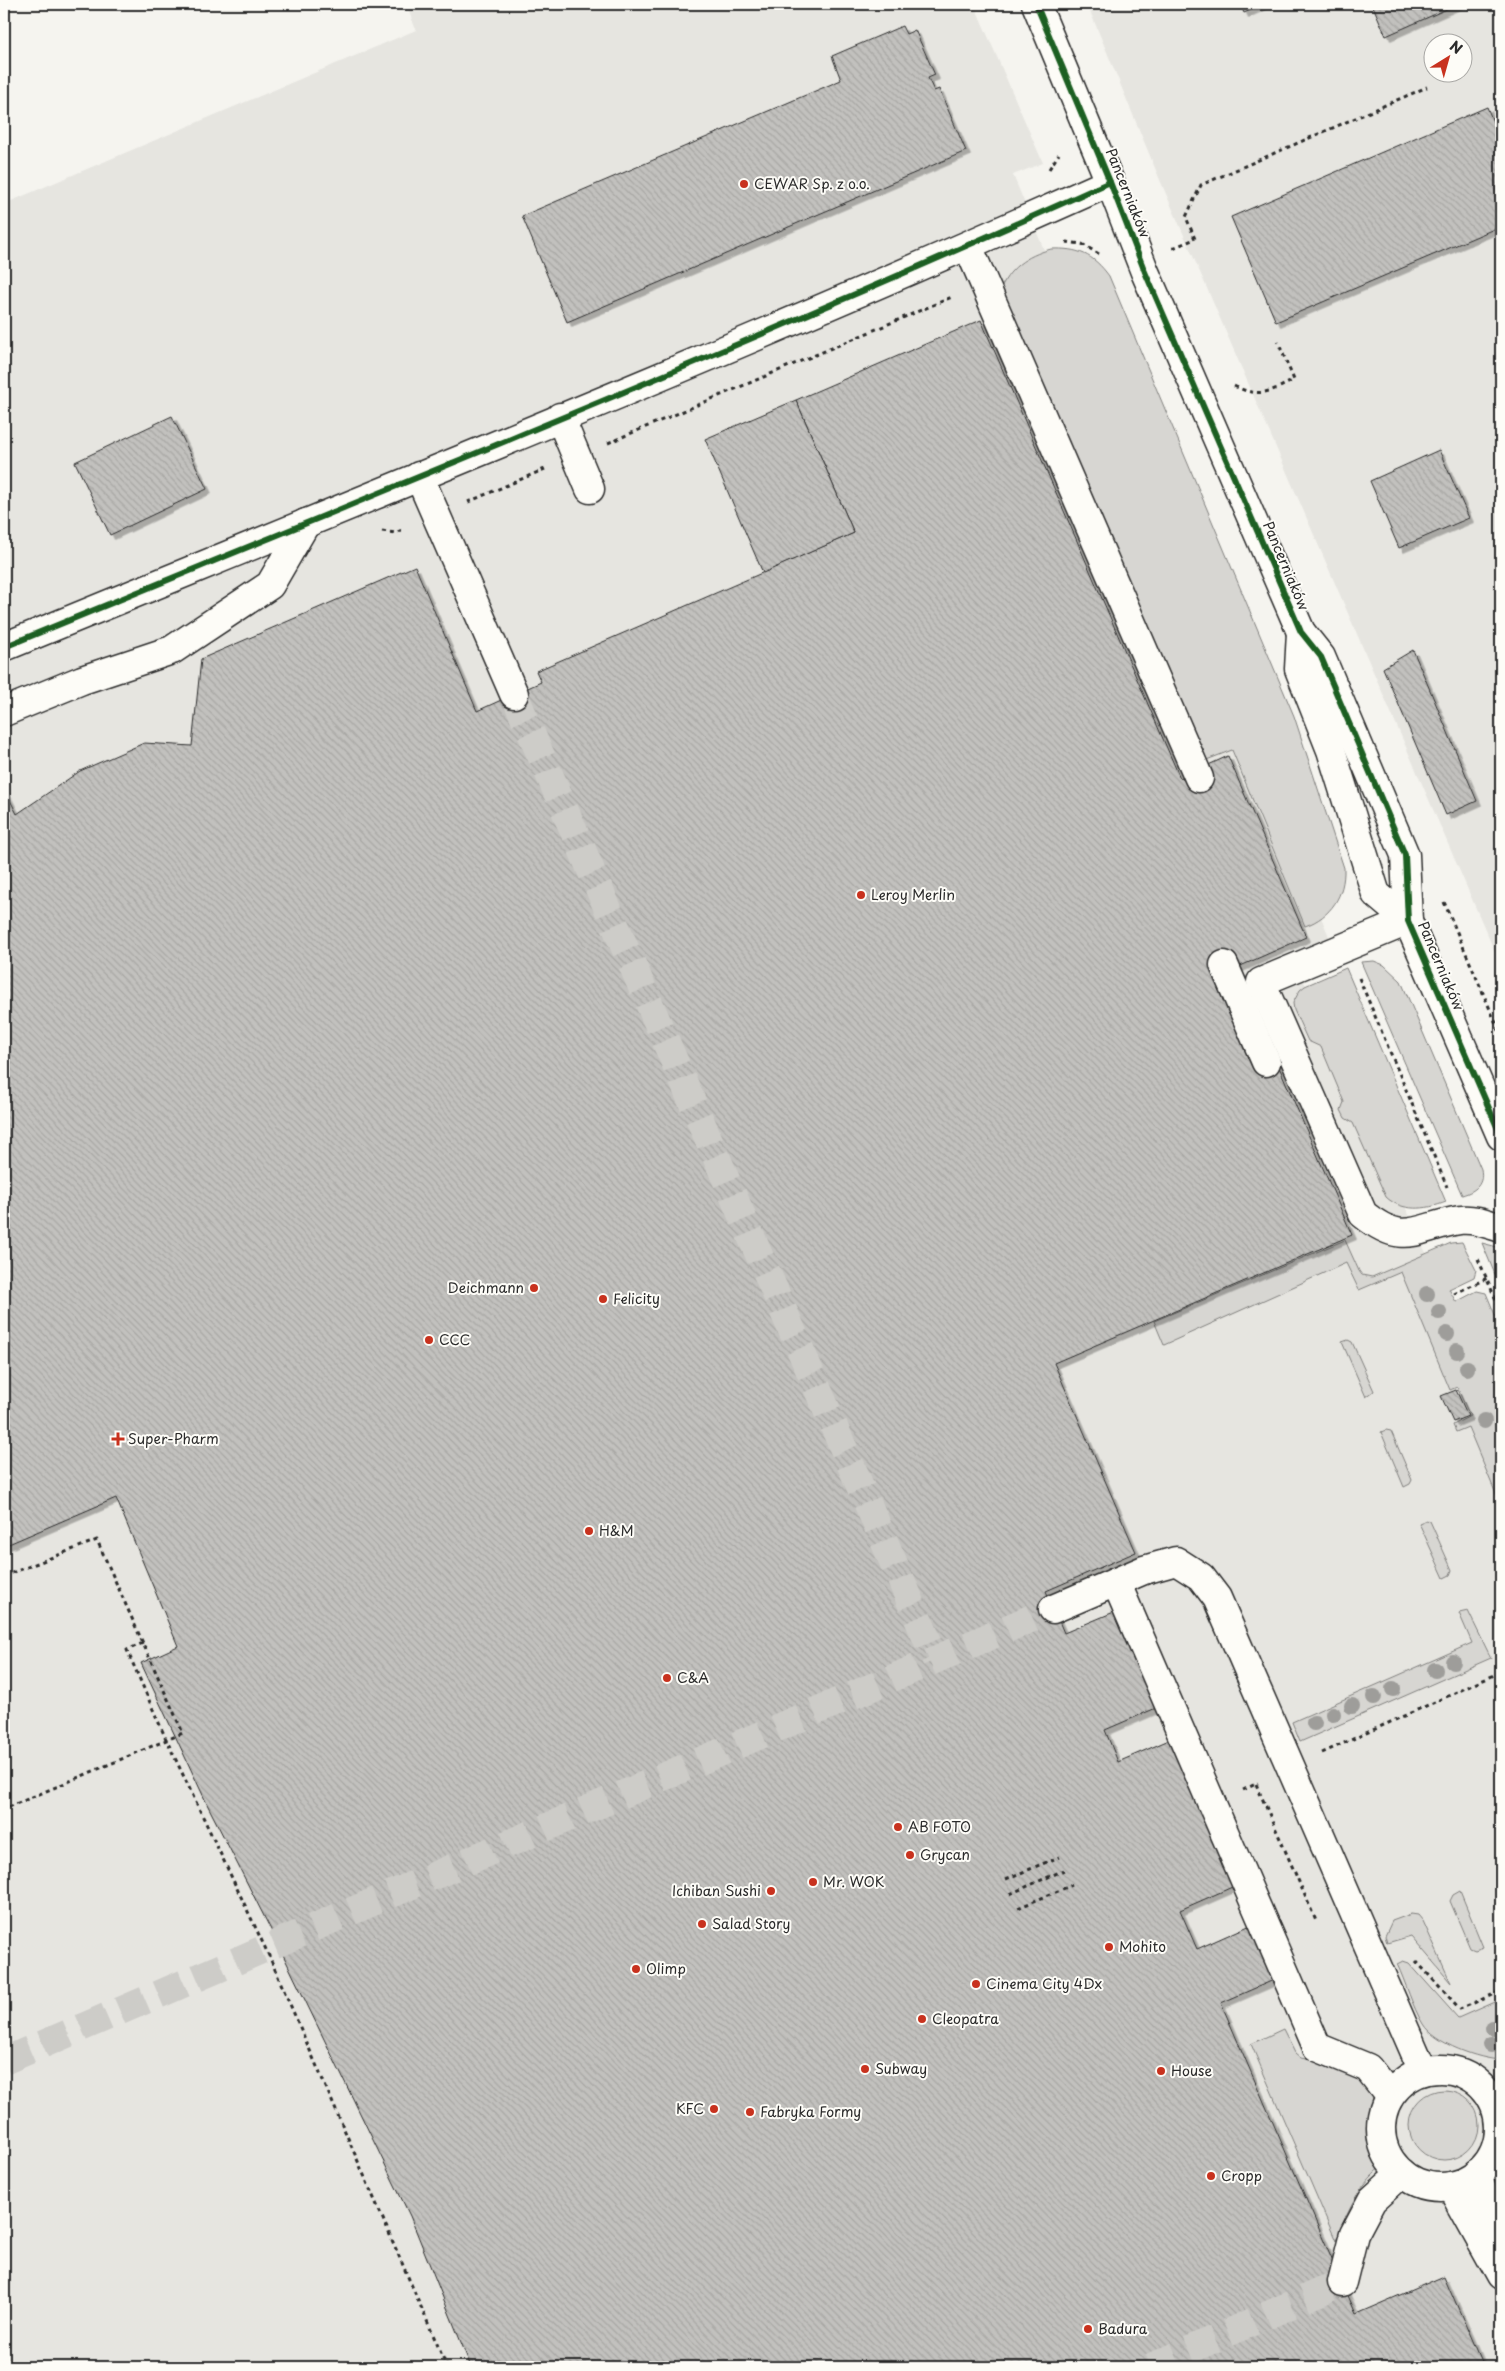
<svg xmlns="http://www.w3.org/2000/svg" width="1505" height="2371" font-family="'Playpen Sans',sans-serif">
  <defs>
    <pattern id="building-back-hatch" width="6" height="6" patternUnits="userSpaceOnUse" patternTransform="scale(1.25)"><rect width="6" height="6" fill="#c2c1be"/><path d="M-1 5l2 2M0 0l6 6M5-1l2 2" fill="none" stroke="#a7a6a3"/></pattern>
    <filter id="shadow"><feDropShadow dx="4.5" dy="4.5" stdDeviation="0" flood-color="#0004"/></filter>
  </defs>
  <rect width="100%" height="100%" fill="#f5f4ef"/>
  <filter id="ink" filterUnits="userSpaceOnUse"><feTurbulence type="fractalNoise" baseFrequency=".02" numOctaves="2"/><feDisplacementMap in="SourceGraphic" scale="10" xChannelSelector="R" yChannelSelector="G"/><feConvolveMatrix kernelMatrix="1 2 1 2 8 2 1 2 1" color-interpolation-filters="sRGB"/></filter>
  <g filter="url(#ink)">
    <!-- built -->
    <g fill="#e6e5e0" fill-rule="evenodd">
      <polygon points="406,4 974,4 1043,163 1013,175 1340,963 1303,979 1501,1420 1501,2367 4,2367 4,204 416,30"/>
      <path d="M1087,4H1501V966L1160,180ZM1432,42H1462V72H1432Z"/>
    </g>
    <!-- green -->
    <g fill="#d7d6d2" stroke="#81807e">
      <path d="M1051,249C1078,248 1093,254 1109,276L1294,716L1344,868C1345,895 1331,917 1305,926L1232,750L1204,761L999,293C1008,268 1026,256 1051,249Z"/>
      <path d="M1374,961L1384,965L1401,981L1481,1169C1484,1184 1476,1191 1462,1195L1361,962Z"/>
      <path d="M1346,968L1446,1202C1426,1210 1402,1212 1386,1197L1353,1123L1345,1118L1341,1110L1344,1102L1321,1047L1308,1041L1294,1010L1293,1003L1300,990L1305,986Z"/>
      <polygon points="1345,1240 1359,1271 1362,1275 1372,1277 1451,1243 1462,1242 1476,1270 1474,1277 1449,1289 1456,1302 1477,1291 1486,1293 1501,1329 1501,1506 1468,1427 1456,1432 1453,1425 1470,1416 1457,1387 1450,1390 1401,1272 1359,1290 1346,1263 1164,1345 1154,1321"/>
      <polygon points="1482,1243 1501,1248 1501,1289"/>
      <polygon points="1348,1340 1352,1342 1374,1391 1366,1397 1342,1342"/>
      <polygon points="1386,1430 1391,1431 1412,1480 1410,1484 1404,1487 1381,1432"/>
      <polygon points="1426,1520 1430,1521 1452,1570 1450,1575 1444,1578 1419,1523"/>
      <polygon points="1468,1611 1491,1658 1300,1742 1292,1722 1472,1643 1459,1613"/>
      <polygon points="1460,1891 1483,1947 1475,1950 1470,1948 1450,1901 1453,1895"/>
      <polygon points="1411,1914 1418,1915 1423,1921 1451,1983 1411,1936 1387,1943 1385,1936 1392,1921"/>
      <path d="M1403,1961L1409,1963L1458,2018L1501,1999V2060C1479,2059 1435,2044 1423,2024C1412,2006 1406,1983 1397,1964Z"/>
      <path d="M1283,2029L1295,2053L1301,2058L1354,2070L1372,2094L1370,2140L1382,2167C1357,2187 1347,2212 1336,2241L1251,2044Z"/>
      <circle cx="1444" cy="2125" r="35"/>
    </g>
    <!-- building -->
    <g fill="url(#building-back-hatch)" stroke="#2b2b2b" filter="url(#shadow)">
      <polygon points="1240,4 1264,4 1244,13"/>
      <polygon points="1372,4 1458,4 1386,36"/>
      <polygon points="902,26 906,34 915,30 935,75 928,78 934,91 939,89 966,151 567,322 522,216 841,80 832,56"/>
      <polygon points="1487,107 1501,141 1501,226 1276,322 1231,217"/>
      <polygon points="981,320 1180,778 1228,756 1306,937 1236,968 1352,1235 1054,1363 1136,1552 1046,1591 1064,1633 1121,1609 1163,1705 1105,1730 1118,1762 1176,1737 1239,1884 1180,1910 1197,1949 1253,1924 1276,1979 1221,2003 1356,2314 1444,2276 1484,2367 471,2367 410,2216 270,1928 208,1806 141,1663 178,1646 116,1498 4,1546 4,788 17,814 80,771 144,743 192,746 201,659 415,566 477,711 541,682 536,671 854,533 796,400"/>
      <polygon points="1501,328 1501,347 1495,331"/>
      <polygon points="796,400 854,533 763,573 705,439"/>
      <polygon points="172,416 207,489 110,535 75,462"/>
      <polygon points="1439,450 1469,518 1399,548 1370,481"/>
      <polygon points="1413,650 1477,801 1446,815 1383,668"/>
      <polygon points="1456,1390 1468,1416 1453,1422 1441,1396"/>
    </g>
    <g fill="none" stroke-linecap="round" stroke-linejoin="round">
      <!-- minor-tunnel -->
      <g stroke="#cdccc8" stroke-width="28" stroke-dasharray="28 14" stroke-linecap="butt">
        <polyline points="514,694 936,1660"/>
        <polyline points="4,2061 1053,1609"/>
        <polyline points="1151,2367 1342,2282"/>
      </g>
      <defs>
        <g id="minor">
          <polyline points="1036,4 1110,182 1145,272 1301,632 1321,657 1405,855 1408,921 1501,1136"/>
          <polyline points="968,246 1199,778"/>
          <polyline points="560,417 590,489"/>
          <polyline points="419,476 514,694"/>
          <polyline points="1301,632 1299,669 1331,750 1376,894 1408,921"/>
          <path d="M4,647C374,495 746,346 1110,182"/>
          <polyline points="4,712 82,680 172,650 270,585 306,523"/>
          <path d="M1408,921L1261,982L1363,1214C1405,1248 1416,1227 1460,1220C1474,1218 1488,1224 1501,1228"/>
          <polyline points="1224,965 1266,1062"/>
          <polyline points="1116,1582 1317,2047 1368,2068 1390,2096"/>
          <polyline points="1053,1609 1144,1570 1176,1561 1201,1577 1217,1598 1423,2071"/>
          <circle cx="1440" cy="2128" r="59"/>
          <polyline points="1477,2173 1501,2248"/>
          <polyline points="1451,2186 1501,2276"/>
          <polyline points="1342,2282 1354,2234 1372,2200 1402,2173"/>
        </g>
      </defs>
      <!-- minor casing -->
      <use href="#minor" stroke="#2b2b2b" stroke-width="31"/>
      <!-- path -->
      <g stroke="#2b2b2b" stroke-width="3" stroke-dasharray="4 4" stroke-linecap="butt">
        <polyline points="1049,169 1059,154"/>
        <polyline points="1066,242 1082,244 1099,254"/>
        <polyline points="1173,248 1195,239 1186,217 1201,185 1427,87"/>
        <path d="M1234,386C1259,398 1270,392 1294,380L1278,342"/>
        <polyline points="608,443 952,297"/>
        <polyline points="468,502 545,469"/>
        <polyline points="382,531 395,533 405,529"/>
        <polyline points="1444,902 1501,1035"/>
        <polyline points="1359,978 1447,1187"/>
        <polyline points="1478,1259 1501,1311"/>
        <polyline points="1454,1294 1487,1278"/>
        <polyline points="4,1576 97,1540 183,1733 4,1809"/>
        <polyline points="143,1643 127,1650 166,1739 270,1958 447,2367"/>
        <polyline points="1322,1753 1501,1672"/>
        <polyline points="1256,1784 1317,1923"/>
        <polyline points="1243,1790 1258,1783"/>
        <polyline points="1006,1879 1059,1857"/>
        <polyline points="1010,1894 1064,1870"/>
        <polyline points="1018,1908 1072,1885"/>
        <polyline points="1416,1961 1460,2009 1501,1991"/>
      </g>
      <!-- minor -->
      <use href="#minor" stroke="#fdfcf7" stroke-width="28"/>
      <defs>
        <g id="cycleway">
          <polyline points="1036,4 1110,182 1145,272 1301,632 1321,657 1405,855 1408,921 1501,1136"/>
          <path d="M4,647C374,495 746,346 1110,182"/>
        </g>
      </defs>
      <!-- cycleway casing -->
      <use href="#cycleway" stroke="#fdfcf7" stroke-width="9"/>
      <!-- cycleway -->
      <use href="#cycleway" stroke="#1b5e20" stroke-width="6"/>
    </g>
    <!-- trees -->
    <g fill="#9e9d9a">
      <circle cx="1427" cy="1294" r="8"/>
      <circle cx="1439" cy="1312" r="8"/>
      <circle cx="1447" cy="1334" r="8"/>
      <circle cx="1457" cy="1351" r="8"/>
      <circle cx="1467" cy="1368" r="8"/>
      <circle cx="1484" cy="1421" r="8"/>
      <circle cx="1453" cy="1662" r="8"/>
      <circle cx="1435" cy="1670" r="8"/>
      <circle cx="1393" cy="1689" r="8"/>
      <circle cx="1374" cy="1697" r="8"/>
      <circle cx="1352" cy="1706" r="8"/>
      <circle cx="1333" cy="1714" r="8"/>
      <circle cx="1314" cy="1723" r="8"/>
      <circle cx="1493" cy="2028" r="8"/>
      <circle cx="1491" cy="2045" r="8"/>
    </g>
  </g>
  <!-- markers -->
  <g fill="#c8321e" stroke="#fdfcf7" stroke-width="2">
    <circle cx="744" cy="184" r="5"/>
    <circle cx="861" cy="895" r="5"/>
    <circle cx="534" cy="1288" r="5"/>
    <circle cx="603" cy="1299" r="5"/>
    <circle cx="429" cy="1340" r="5"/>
    <path d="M115.5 1431.5h5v5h5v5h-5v5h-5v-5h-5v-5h5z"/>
    <circle cx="589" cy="1531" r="5"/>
    <circle cx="667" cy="1678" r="5"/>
    <circle cx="898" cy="1827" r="5"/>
    <circle cx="910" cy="1855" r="5"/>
    <circle cx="813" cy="1882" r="5"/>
    <circle cx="771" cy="1891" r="5"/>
    <circle cx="702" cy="1924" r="5"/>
    <circle cx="1109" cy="1947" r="5"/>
    <circle cx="636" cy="1969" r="5"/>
    <circle cx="976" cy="1984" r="5"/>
    <circle cx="922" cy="2019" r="5"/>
    <circle cx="865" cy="2069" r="5"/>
    <circle cx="1161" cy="2071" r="5"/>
    <circle cx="714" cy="2109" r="5"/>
    <circle cx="750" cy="2112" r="5"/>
    <circle cx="1211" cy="2176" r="5"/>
    <circle cx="1088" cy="2329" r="5"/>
  </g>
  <g text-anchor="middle" stroke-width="4" stroke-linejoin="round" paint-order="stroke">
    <!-- poi labels -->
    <g font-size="14" fill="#2b2b2b" stroke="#fdfcf7" text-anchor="start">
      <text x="754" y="189">CEWAR Sp. z o.o.</text>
      <text x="871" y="900">Leroy Merlin</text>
      <text x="524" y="1293" text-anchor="end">Deichmann</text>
      <text x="613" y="1304">Felicity</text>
      <text x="439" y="1345">CCC</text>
      <text x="128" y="1444">Super-Pharm</text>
      <text x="599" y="1536">H&amp;M</text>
      <text x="677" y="1683">C&amp;A</text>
      <text x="908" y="1832">AB FOTO</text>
      <text x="920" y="1860">Grycan</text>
      <text x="823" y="1887">Mr. WOK</text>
      <text x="761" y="1896" text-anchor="end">Ichiban Sushi</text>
      <text x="712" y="1929">Salad Story</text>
      <text x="1119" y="1952">Mohito</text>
      <text x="646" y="1974">Olimp</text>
      <text x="986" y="1989">Cinema City 4Dx</text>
      <text x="932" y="2024">Cleopatra</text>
      <text x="875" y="2074">Subway</text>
      <text x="1171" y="2076">House</text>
      <text x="704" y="2114" text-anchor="end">KFC</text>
      <text x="760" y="2117">Fabryka Formy</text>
      <text x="1221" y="2181">Cropp</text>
      <text x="1098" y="2334">Badura</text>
    </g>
    <!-- street labels -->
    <g font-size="14" fill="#2b2b2b" stroke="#fdfcf7">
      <text transform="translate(1128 193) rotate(68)" y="5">Pancerniaków</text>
      <text transform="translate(1286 566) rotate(67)" y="5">Pancerniaków</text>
      <text transform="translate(1441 966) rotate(67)" y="5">Pancerniaków</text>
    </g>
  </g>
  <!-- margin -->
  <rect width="1505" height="2371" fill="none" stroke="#fdfcf7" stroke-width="20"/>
  <rect x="10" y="10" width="1485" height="2351" fill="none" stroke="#2b2b2b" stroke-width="2" filter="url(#ink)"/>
  <!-- north arrow -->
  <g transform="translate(1448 58) rotate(37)"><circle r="24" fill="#fdfcf7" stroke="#a9a8a5"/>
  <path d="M0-4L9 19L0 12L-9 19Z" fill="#c8321e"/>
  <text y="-8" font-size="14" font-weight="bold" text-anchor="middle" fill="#2b2b2b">N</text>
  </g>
</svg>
